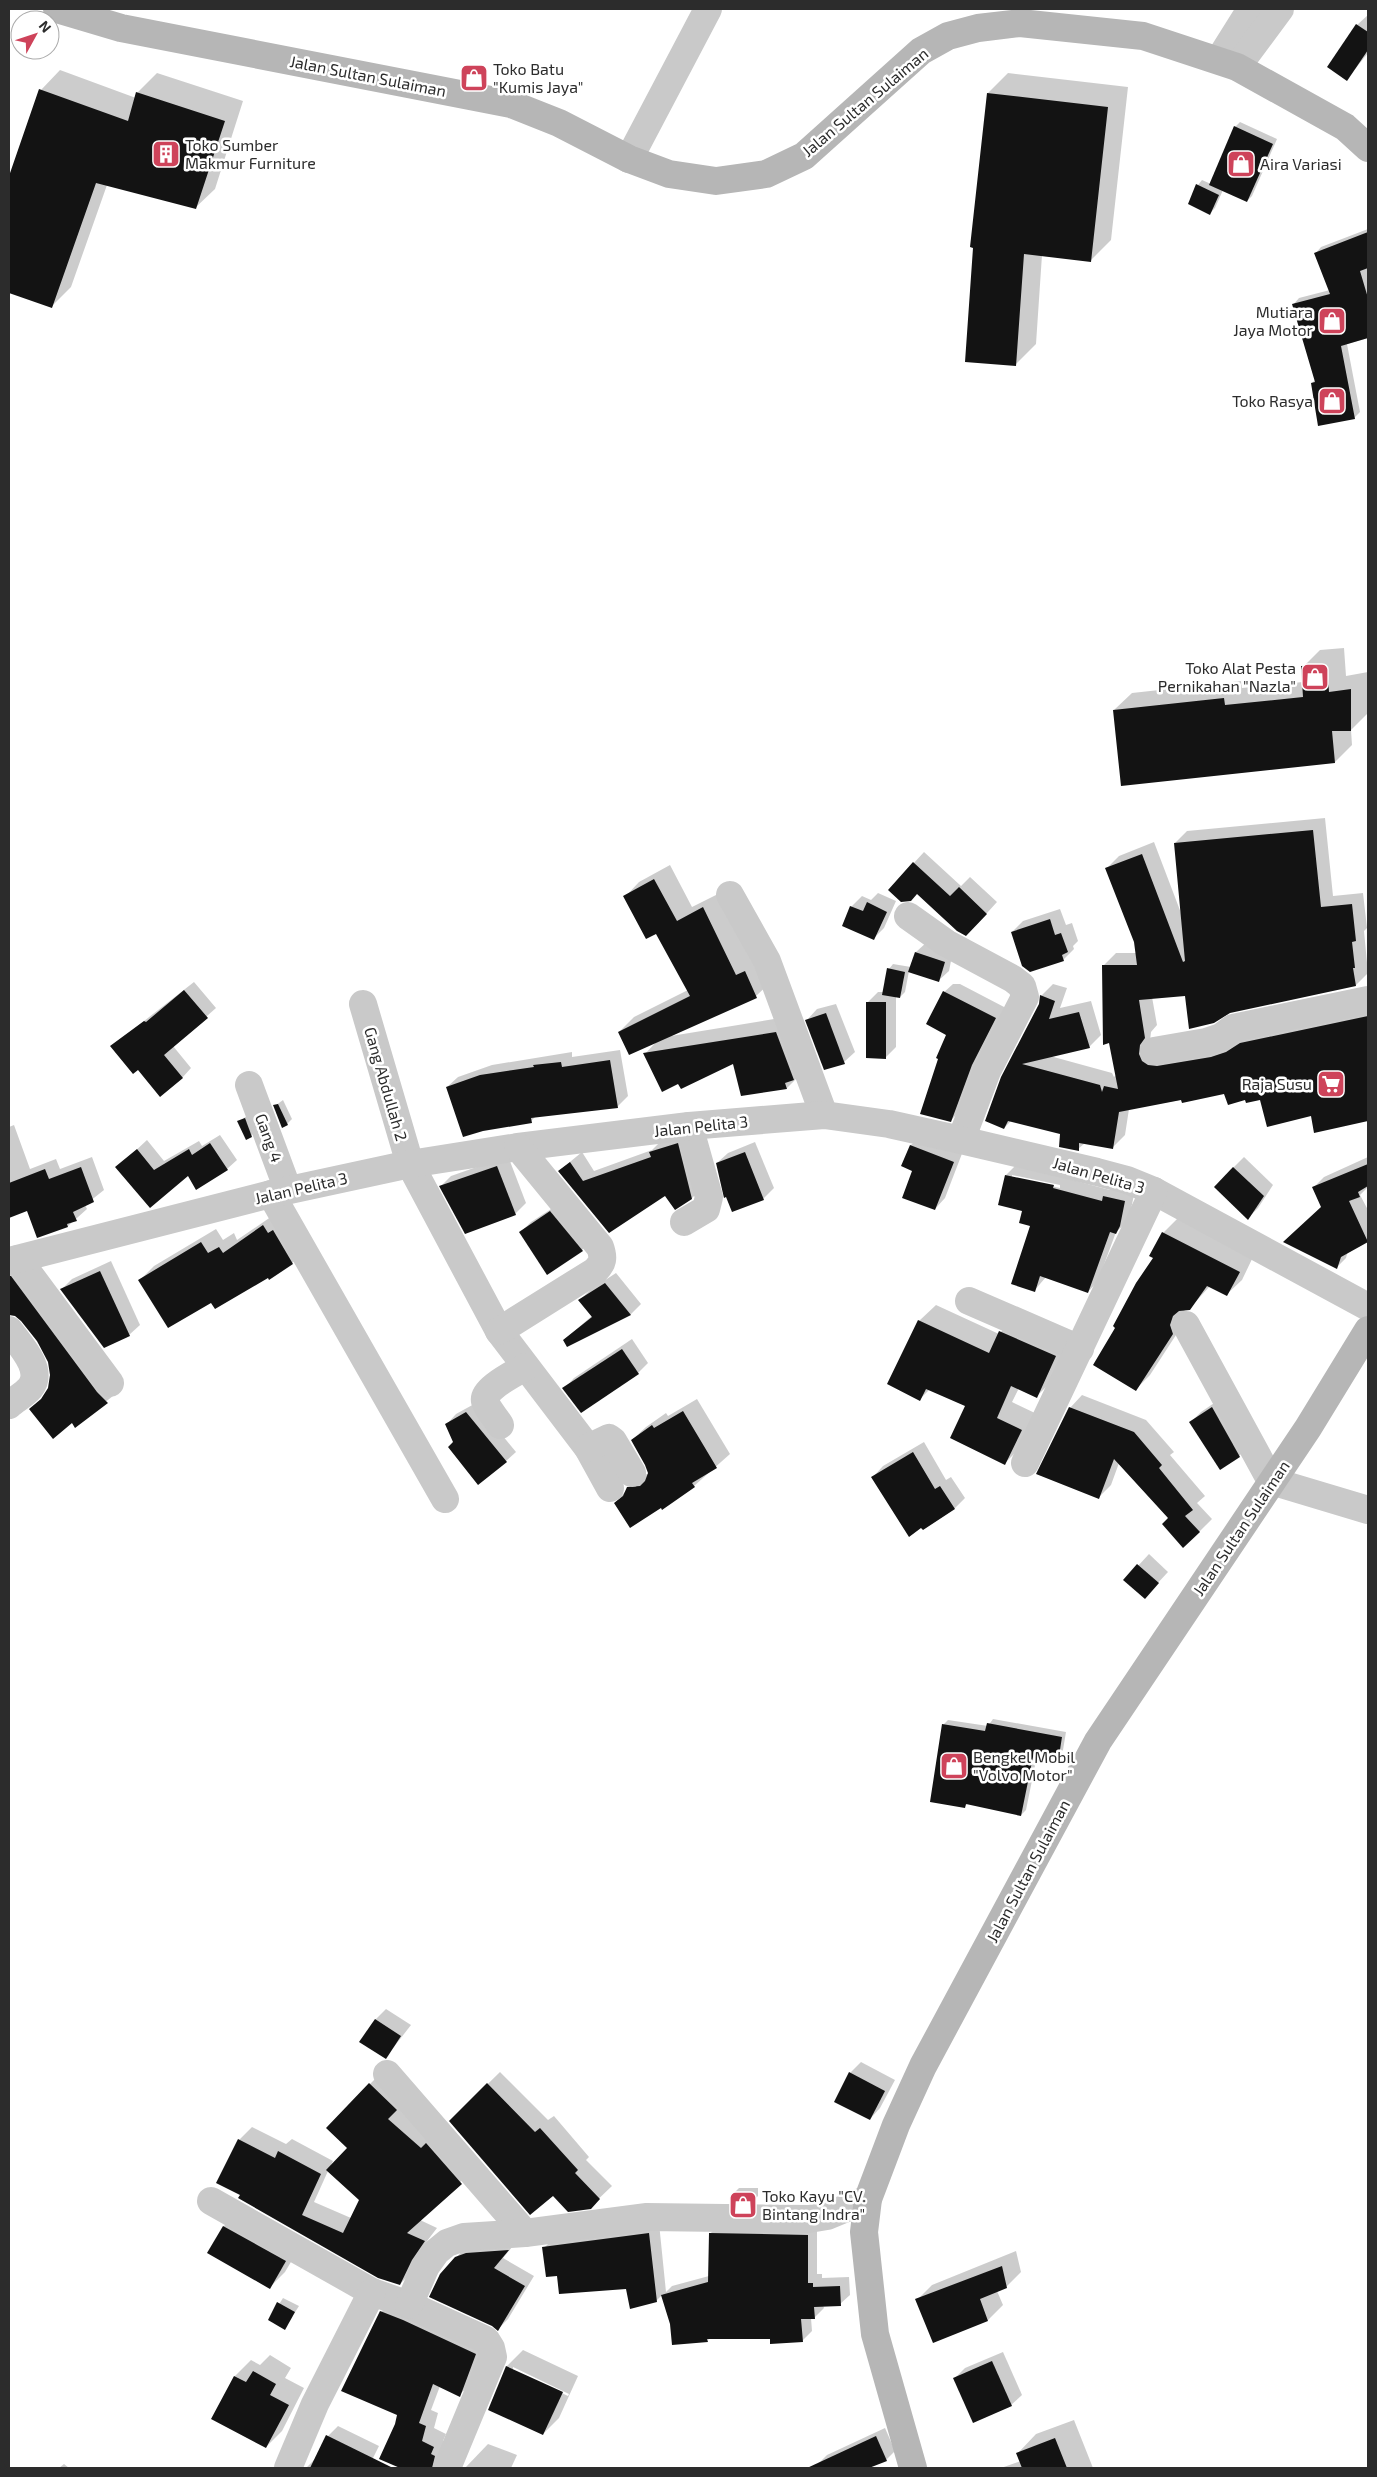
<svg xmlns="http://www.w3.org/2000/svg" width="1377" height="2477" font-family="'Exo 2',sans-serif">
  <rect width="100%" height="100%" fill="#fff"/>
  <!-- shadow -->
  <g fill="#0003" fill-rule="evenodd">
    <polygon points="1368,15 1368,53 1347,79 1357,25"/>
    <polygon points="60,70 136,98 137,93 157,73 243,101 215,189 195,208 107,185 71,287 51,307 9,292 9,180 41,90"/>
    <polygon points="1008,73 1128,87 1111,240 1091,260 1042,255 1036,344 1016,364 988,93"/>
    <polygon points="1240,122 1277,139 1252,196 1247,201 1223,190 1215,208 1210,213 1198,185 1202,180 1211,184 1235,127"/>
    <polygon points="1368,229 1368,338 1347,344 1360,412 1354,418 1312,383 1315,380 1293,305 1299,298 1330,290 1315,254 1321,247"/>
    <polygon points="1344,648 1346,676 1368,672 1368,713 1351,730 1352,745 1335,762 1122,784 1114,710 1132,693 1241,681 1242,688 1303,682 1303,667 1320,650"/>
    <polygon points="1325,818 1333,896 1363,893 1367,928 1364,931 1368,973 1356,985 1152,997 1157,1025 1151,1032 1150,1041 1240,1040 1368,1007 1368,1119 1315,1131 1312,1115 1261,1098 1246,1098 1225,1092 1129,1109 1125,1135 1113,1147 1085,1143 1078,1149 1061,1133 1011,1121 1004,1128 986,1120 1040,1005 1041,996 1053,984 1067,988 1060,1008 1091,1001 1101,1035 1089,1047 1050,1056 1112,1073 1114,1077 1116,1075 1104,965 1116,953 1137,953 1135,942 1107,868 1119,856 1154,842 1181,913 1175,843 1187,831"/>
    <polygon points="924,852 961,886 970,877 997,902 977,924 918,892 889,890"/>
    <polygon points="670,865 692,907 718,894 771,982 756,996 671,1036 792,1016 803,1072 787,1088 742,1095 733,1062 679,1082 645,1054 656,1042 619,1032 634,1017 688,990 657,932 625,897 639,882"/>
    <polygon points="878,893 896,901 884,928 874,938 851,907 862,896 871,900"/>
    <polygon points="1060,909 1066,925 1072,923 1078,941 1073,946 1074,949 1063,960 1012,932 1023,921"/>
    <polygon points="927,942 953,951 949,971 938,981 909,971 905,992 900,997 896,996 896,1047 886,1057 867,1003 878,992 884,992 889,969 893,964 911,967 916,952"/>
    <polygon points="194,982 216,1008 173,1046 191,1068 182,1078 138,1069 112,1046"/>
    <polygon points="953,984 960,984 1006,1008 961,1110 951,1120 947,1034 942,994"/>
    <polygon points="836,1004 855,1052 844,1062 807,1020 817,1009"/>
    <polygon points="620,1050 628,1096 617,1107 536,1116 530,1122 447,1087 458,1077 492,1065 572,1052 572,1057"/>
    <polygon points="283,1100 292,1119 287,1124 275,1106"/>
    <polygon points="250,1114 256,1131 251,1136 238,1122"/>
    <polygon points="14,1125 30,1169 56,1159 60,1169 92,1157 104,1190 85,1205 87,1209 68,1226 27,1209 9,1212 9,1127"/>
    <polygon points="689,1133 703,1187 692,1198 665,1194 609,1232 559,1171 582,1152 594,1171 652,1150 661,1141"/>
    <polygon points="220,1135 237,1160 227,1169 188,1174 117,1168 147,1140 164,1161 199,1141 202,1146"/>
    <polygon points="922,1135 963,1151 945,1198 935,1209 914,1170 903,1165 911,1145"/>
    <polygon points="755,1142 774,1188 763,1199 717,1163 728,1153"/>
    <polygon points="508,1156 526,1203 515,1214 441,1186 451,1176"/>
    <polygon points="1244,1157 1273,1185 1258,1208 1248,1218 1233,1168"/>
    <polygon points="1368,1157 1368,1187 1360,1195 1368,1210 1368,1240 1348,1251 1346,1258 1336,1268 1322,1207 1314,1187 1324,1177"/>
    <path d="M1016,1165L1110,1190L1114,1186L1135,1190L1130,1214L1127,1222L1116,1232L1098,1281L1088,1292L1046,1277L1034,1291L1031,1225L1006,1175ZM1012,1175L1060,1185V1188L1012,1177Z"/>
    <polygon points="562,1202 592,1239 582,1250 547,1273 521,1232 531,1222"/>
    <polygon points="278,1212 307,1249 292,1263 268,1276 211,1301 140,1280 154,1266 216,1229 223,1240 234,1233 237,1240"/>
    <polygon points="1178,1218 1253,1257 1242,1280 1227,1294 1210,1286 1189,1309 1184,1309 1187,1318 1150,1375 1135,1390 1155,1258 1163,1233"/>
    <polygon points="111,1261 140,1325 129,1335 62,1289 72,1279"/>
    <polygon points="9,1264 118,1392 75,1426 44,1396 49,1388 51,1374 48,1358 22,1319 15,1314 9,1313"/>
    <polygon points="616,1273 641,1304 631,1314 567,1346 564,1340 593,1315 580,1300 590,1290"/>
    <polygon points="936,1305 999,1334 1016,1316 1071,1339 1053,1380 1037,1396 1019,1388 1012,1402 1037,1414 1021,1447 1005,1463 967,1406 930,1389 920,1399 919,1321"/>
    <polygon points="632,1339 648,1363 638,1373 564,1389 574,1378"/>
    <polygon points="1082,1395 1146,1420 1174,1452 1170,1455 1205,1496 1197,1503 1212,1519 1199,1532 1169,1518 1119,1463 1111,1485 1098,1498 1070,1408"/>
    <polygon points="1223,1397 1250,1445 1239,1456 1191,1422 1201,1412"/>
    <polygon points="697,1399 730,1454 694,1486 615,1503 640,1475 649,1474 647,1465 632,1440 646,1427 666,1413 668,1416"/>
    <polygon points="476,1403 516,1452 506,1461 454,1442 447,1424 456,1414"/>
    <polygon points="924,1442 946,1480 951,1477 965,1498 955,1508 924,1529 873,1477 883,1466"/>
    <polygon points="1149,1554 1168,1572 1155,1586 1125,1580"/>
    <polygon points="993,1719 1066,1732 1063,1750 1058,1755 1038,1751 1026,1810 1021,1815 968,1803 965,1806 943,1725 948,1720 988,1726"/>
    <polygon points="386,2009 411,2025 386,2057 361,2042 376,2019"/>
    <polygon points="861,2062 895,2080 880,2108 870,2119 850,2073"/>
    <path d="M382,2072L473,2170L420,2220L437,2228L424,2245L413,2271L400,2284L242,2194L239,2140L252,2127L286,2144L292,2139L333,2161L330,2167L349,2148L370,2084ZM328,2171L360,2200L351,2218L314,2202Z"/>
    <polygon points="500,2072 548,2120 554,2116 589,2157 586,2160 612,2186 590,2207 553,2194 450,2121"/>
    <polygon points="739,2188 758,2188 758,2196 753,2201 734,2193"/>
    <polygon points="240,2210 301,2245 285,2272 269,2288 209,2253 224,2226"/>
    <polygon points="659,2223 666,2292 672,2286 709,2276 710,2234 719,2224 817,2226 817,2274 822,2274 822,2278 849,2277 850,2295 840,2304 823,2305 824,2308 814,2318 811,2318 812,2331 803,2340 771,2343 771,2338 711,2337 707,2341 671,2323 663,2294 656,2301 627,2288 558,2274 544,2248 554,2238"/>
    <polygon points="518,2240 503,2258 534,2276 508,2319 498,2329 441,2274 466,2247"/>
    <polygon points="1016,2251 1021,2272 1006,2287 997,2291 1003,2305 988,2320 934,2342 917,2300 932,2285"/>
    <polygon points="283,2298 299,2306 285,2328 270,2319"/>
    <polygon points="394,2299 488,2340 472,2383 459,2395 440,2386 431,2410 438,2413 434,2428 446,2434 443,2441 447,2443 452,2468 402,2468 381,2458 396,2424 398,2414 381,2312"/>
    <path d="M523,2350L578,2376L559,2418L543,2434L490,2409L507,2366ZM513,2367L569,2394L568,2396L513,2370Z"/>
    <polygon points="1003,2352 1022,2395 1011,2405 954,2379 965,2368"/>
    <polygon points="270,2355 291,2368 285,2378 304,2388 282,2431 266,2447 213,2418 235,2376 251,2360 260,2365"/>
    <polygon points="1074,2420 1093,2468 1001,2468 1021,2461 1018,2453 1036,2434"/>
    <polygon points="338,2426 379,2446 368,2468 306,2468 317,2457 328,2436"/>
    <polygon points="885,2428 895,2451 886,2460 868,2468 820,2468 818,2464 827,2455"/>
    <polygon points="488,2444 517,2455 511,2468 465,2468"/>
    <polygon points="64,2464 69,2468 59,2468"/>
  </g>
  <!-- building -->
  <g fill="#131313">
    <polygon points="1356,24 1368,32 1368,50 1347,81 1327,67"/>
    <polygon points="39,89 128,121 136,92 225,121 196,209 96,183 52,308 9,293 9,176"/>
    <polygon points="987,93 1108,107 1091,262 1024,254 1016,366 965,362 973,248 970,247"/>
    <polygon points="1234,126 1273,144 1247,202 1209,185"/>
    <polygon points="1196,184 1219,195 1210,215 1188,204"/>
    <polygon points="1368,232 1368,268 1360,271 1368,298 1368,338 1341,346 1355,419 1318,426 1311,383 1315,382 1292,304 1330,294 1314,253"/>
    <polygon points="1327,665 1329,692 1351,689 1351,731 1332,731 1335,763 1121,786 1113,710 1224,698 1225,705 1303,697 1301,666"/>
    <polygon points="1313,830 1321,907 1352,904 1356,941 1352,942 1355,968 1353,968 1356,986 1230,1013 1214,1023 1189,1029 1185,996 1139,1000 1145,1038 1140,1045 1139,1054 1142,1061 1148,1065 1157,1066 1211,1057 1226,1052 1240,1043 1368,1016 1368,1121 1314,1133 1311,1116 1267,1127 1260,1100 1246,1103 1245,1100 1228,1105 1224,1094 1182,1103 1181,1100 1119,1112 1113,1149 1079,1143 1079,1151 1059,1147 1060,1134 1008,1121 1004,1129 985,1121 1001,1077 1039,1004 1040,995 1055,1001 1049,1019 1079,1012 1090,1048 1022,1064 1100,1085 1102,1092 1104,1086 1118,1089 1109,1043 1103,1045 1102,965 1137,965 1134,942 1105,868 1142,854 1183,962 1185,961 1174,843"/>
    <polygon points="913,862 950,896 959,887 987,914 966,936 957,931 917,894 911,901 901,902 888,890"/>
    <polygon points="654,879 677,921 703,907 736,975 745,971 757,998 629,1055 618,1032 690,996 656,934 646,939 623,896"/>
    <polygon points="867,902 887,912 874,940 842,926 850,906 863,911"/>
    <polygon points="1050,919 1055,935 1061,933 1068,952 1062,955 1064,961 1030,972 1022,966 1011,932"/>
    <polygon points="915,952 945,962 939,982 908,972"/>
    <polygon points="887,968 905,972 900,998 882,995"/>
    <polygon points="184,990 208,1018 164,1055 183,1078 160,1097 138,1070 133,1074 110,1046 144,1021 146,1022"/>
    <polygon points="943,991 996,1018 972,1065 951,1122 920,1114 938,1059 936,1058 946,1035 926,1024"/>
    <polygon points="866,1002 886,1002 886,1059 866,1058"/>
    <polygon points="826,1013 845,1064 824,1070 805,1020"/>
    <polygon points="776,1032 794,1080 785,1083 787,1089 741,1096 733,1064 681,1089 678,1084 662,1092 643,1053"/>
    <polygon points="610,1060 618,1108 531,1118 532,1123 483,1131 463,1137 446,1087 480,1075 534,1067 533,1065 561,1062 562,1067"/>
    <polygon points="278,1104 288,1125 282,1128 273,1105"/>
    <polygon points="245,1118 252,1137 246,1140 237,1121"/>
    <polygon points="210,1143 228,1170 196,1190 188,1176 150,1208 115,1167 137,1149 154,1170 189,1149 192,1155"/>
    <polygon points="678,1143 692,1199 675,1210 665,1196 609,1233 558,1171 570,1162 583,1181 651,1157 649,1152"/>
    <polygon points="910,1145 954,1162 935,1210 902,1198 912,1171 901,1166"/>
    <polygon points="745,1152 764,1200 732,1212 726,1197 724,1198 716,1163"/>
    <polygon points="1368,1164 1368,1186 1358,1192 1360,1197 1349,1201 1368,1242 1341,1257 1337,1269 1283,1242 1321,1207 1312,1187"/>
    <polygon points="497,1166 516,1215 465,1234 439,1186"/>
    <polygon points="81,1167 94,1202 73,1212 77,1221 67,1224 68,1227 37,1238 27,1211 9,1218 9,1183 45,1169 49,1179"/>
    <polygon points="1233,1167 1264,1196 1248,1220 1214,1187"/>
    <polygon points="1005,1175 1054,1185 1053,1188 1102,1201 1103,1196 1125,1201 1120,1226 1116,1234 1110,1232 1088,1293 1040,1276 1035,1292 1011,1284 1030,1226 1019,1223 1022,1211 998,1205"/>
    <polygon points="550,1211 583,1251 547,1275 519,1232"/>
    <polygon points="263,1225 268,1233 273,1230 293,1264 269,1280 268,1278 215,1309 211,1303 168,1328 138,1280 201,1242 208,1253 219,1247 223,1253"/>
    <polygon points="1162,1232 1240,1272 1227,1296 1207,1286 1190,1310 1179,1311 1173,1316 1170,1325 1173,1334 1136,1391 1093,1365 1115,1328 1113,1326 1136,1283 1153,1258 1149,1256"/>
    <polygon points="100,1271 130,1336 104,1348 60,1289"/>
    <polygon points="9,1276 11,1276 97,1392 108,1403 75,1428 72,1423 53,1439 29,1409 41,1399 48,1388 50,1375 48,1362 37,1341 21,1321 15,1316 9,1315"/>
    <polygon points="605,1283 631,1315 567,1347 563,1340 592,1317 578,1300"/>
    <polygon points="918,1320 989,1353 999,1331 1056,1356 1037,1398 1011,1386 997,1418 1022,1430 1005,1465 950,1438 965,1406 926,1389 920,1401 887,1384"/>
    <polygon points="622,1349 639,1374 581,1413 562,1388"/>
    <polygon points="1069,1407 1134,1432 1162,1465 1159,1468 1193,1510 1185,1516 1200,1532 1183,1548 1162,1524 1168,1518 1114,1459 1099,1499 1036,1474"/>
    <polygon points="1212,1407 1240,1457 1220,1470 1189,1422"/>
    <polygon points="683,1411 717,1468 692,1483 695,1487 662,1510 661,1508 630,1528 614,1503 623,1496 627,1487 640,1486 645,1481 648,1473 645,1465 631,1440 652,1425 654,1428"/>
    <polygon points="466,1412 507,1462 478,1485 448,1447 453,1442 445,1424"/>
    <polygon points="913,1452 935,1489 940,1486 955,1509 923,1530 921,1528 909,1537 871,1477"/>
    <polygon points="1137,1564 1159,1583 1145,1599 1123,1580"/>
    <polygon points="987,1723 1062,1737 1059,1756 1034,1752 1021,1816 966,1804 965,1808 930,1802 942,1724 985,1731"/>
    <polygon points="375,2019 401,2036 386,2059 359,2042"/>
    <polygon points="849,2072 885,2091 870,2120 834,2102"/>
    <polygon points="369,2083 397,2110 388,2119 421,2148 426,2143 462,2184 407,2233 425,2241 412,2260 400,2285 378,2278 238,2198 240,2195 216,2183 238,2139 275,2158 278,2151 321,2174 302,2215 343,2233 359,2200 326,2170 347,2148 326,2128"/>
    <polygon points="487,2083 535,2132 540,2128 578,2170 575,2173 600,2199 591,2209 568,2212 553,2196 530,2215 449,2121"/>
    <polygon points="733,2192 753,2192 753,2203 733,2202"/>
    <polygon points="223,2226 286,2261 270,2289 207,2253"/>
    <polygon points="649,2233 657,2302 630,2309 626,2289 559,2294 557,2276 546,2277 542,2247"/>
    <polygon points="709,2233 808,2235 808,2283 813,2283 813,2287 840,2286 841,2306 814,2307 815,2319 801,2319 803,2342 770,2344 770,2339 707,2339 708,2342 672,2345 670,2324 661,2295 708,2282"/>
    <polygon points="509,2250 494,2268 525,2286 498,2331 492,2326 429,2297 440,2274 455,2257 466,2253"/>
    <polygon points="1002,2266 1007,2288 980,2299 988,2321 933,2343 915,2299"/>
    <polygon points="277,2302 295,2312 285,2330 268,2320"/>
    <polygon points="380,2311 403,2320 476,2354 460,2397 433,2384 419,2423 426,2426 422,2441 434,2447 431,2454 435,2456 432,2468 400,2468 379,2459 395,2424 397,2415 341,2391"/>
    <polygon points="992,2361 1012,2406 973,2423 953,2378"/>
    <polygon points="506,2366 563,2392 543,2435 488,2410"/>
    <polygon points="253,2371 276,2384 270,2395 289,2405 266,2448 211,2419 234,2376 246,2382"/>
    <polygon points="326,2435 393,2468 310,2468"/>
    <polygon points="876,2436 887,2461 869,2468 807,2468"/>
    <polygon points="1055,2438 1067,2468 1022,2468 1016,2453"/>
  </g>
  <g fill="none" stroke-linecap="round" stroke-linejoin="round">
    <!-- minor -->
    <g stroke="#c9c9c9" stroke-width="28">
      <polyline points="1219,60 1251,9"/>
      <polyline points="1237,67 1280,9"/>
      <polyline points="629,159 708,9"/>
      <polyline points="730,895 767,961 824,1115"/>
      <polyline points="908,916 946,943 1013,979 1022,986 1025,997 987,1071 961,1140"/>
      <polyline points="363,1004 410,1164 499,1331 588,1448 610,1488"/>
      <polyline points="1154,1051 1206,1042 1221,1037 1233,1028 1368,1000"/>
      <polyline points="249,1085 288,1190"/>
      <polyline points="271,1194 445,1499"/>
      <polyline points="684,1222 706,1209 709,1197 689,1126"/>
      <polyline points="18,1259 110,1383"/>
      <polyline points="9,1261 271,1194 410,1164 518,1147 689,1126 824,1115 889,1124 961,1140 1097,1172 1127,1180 1154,1191 1368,1307"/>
      <polyline points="969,1301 1080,1349"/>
      <polyline points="1186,1325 1271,1481"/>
      <path d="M9,1330C19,1344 45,1370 30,1388C25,1394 16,1399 9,1405"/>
      <path d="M499,1331L595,1271C603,1263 604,1258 600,1247L518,1147"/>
      <path d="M500,1425C496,1418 487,1409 485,1401C482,1389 516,1373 525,1367"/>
      <polyline points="588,1448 609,1438 613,1441 632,1473"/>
      <polyline points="1025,1463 1154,1191"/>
      <polyline points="387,2074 525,2233"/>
      <polyline points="211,2201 372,2292 409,2305 486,2340 491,2348 493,2357 447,2468"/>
      <polyline points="409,2305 426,2266 436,2252 447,2243 464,2237 525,2233 647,2217 809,2219 827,2216 868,2199"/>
      <polyline points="288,2468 315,2404 372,2292"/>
    </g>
    <!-- tertiary -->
    <polyline stroke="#c9c9c9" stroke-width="28" points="1271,1481 1368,1510"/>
    <!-- secondary -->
    <g stroke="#b6b6b6" stroke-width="28">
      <polyline points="57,9 121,28 511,104 559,123 629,159 669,174 716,181 766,174 804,156 921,51 948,36 978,28 1020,23 1143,36 1237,67 1345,127 1368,148"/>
      <polyline points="913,2468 875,2334 864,2232 868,2199 896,2125 923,2066 1098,1741 1308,1428 1368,1330"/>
    </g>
  </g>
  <!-- icons -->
  <defs>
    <symbol id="shop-square" viewBox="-11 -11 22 22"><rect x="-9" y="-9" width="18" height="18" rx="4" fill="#ce435a" stroke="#fff"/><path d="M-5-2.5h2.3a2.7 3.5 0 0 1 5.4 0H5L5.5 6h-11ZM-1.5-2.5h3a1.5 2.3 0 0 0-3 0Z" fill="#fff"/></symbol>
    <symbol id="building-square" viewBox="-11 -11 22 22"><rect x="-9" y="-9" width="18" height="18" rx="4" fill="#ce435a" stroke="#fff"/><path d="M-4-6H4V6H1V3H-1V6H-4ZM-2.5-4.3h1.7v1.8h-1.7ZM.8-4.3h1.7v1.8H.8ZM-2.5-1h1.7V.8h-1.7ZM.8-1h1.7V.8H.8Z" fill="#fff"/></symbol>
    <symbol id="supermarket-square" viewBox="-11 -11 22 22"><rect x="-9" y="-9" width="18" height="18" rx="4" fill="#ce435a" stroke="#fff"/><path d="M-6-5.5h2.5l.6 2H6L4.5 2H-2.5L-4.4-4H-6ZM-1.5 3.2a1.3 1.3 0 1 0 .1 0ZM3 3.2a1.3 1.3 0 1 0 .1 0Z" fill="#fff"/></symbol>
  </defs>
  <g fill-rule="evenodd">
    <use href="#shop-square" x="458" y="62" width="32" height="32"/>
    <use href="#building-square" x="150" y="138" width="32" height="32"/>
    <use href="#shop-square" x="1225" y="148" width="32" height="32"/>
    <use href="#shop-square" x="1316" y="305" width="32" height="32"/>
    <use href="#shop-square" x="1316" y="385" width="32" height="32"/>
    <use href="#shop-square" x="1299" y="661" width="32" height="32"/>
    <use href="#supermarket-square" x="1315" y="1068" width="32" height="32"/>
    <use href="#shop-square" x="938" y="1750" width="32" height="32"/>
    <use href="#shop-square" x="727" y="2189" width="32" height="32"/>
  </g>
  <g text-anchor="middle" stroke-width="5" stroke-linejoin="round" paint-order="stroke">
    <!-- poi labels -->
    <g font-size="16" fill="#2c2c2c" stroke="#fff" text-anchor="start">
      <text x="493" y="75">Toko Batu<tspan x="493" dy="18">"Kumis Jaya"</tspan></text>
      <text x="185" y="151">Toko Sumber<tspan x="185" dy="18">Makmur Furniture</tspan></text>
      <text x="1260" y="170">Aira Variasi</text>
      <text x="1313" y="318" text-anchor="end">Mutiara<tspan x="1313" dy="18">Jaya Motor</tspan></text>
      <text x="1313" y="407" text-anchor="end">Toko Rasya</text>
      <text x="1296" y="674" text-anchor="end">Toko Alat Pesta<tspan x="1296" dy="18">Pernikahan "Nazla"</tspan></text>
      <text x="1312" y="1090" text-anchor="end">Raja Susu</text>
      <text x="973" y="1763">Bengkel Mobil<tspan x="973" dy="18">"Volvo Motor"</tspan></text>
      <text x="762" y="2202">Toko Kayu "CV.<tspan x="762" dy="18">Bintang Indra"</tspan></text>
    </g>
    <!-- street labels -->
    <g font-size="16" fill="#2c2c2c" stroke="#fff">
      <text transform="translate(368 76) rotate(11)" y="6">Jalan Sultan Sulaiman</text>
      <text transform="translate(865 102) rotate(-40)" y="6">Jalan Sultan Sulaiman</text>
      <text transform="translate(386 1084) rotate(74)" y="6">Gang Abdullah 2</text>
      <text transform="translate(701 1126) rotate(-6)" y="6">Jalan Pelita 3</text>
      <text transform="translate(269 1138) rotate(70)" y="6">Gang 4</text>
      <text transform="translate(1099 1175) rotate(16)" y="6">Jalan Pelita 3</text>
      <text transform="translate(301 1188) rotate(-13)" y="6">Jalan Pelita 3</text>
      <text transform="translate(1241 1528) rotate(-56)" y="6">Jalan Sultan Sulaiman</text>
      <text transform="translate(1028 1871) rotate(-62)" y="6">Jalan Sultan Sulaiman</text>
    </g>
  </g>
  <!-- border -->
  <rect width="1377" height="2477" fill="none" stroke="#2c2c2c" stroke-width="20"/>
  <!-- north arrow -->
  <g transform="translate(35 35) rotate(50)"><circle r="24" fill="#ffffff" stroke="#ababab"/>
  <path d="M0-4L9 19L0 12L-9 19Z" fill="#ce435a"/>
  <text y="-8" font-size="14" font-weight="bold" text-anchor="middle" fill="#2c2c2c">N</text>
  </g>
</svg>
